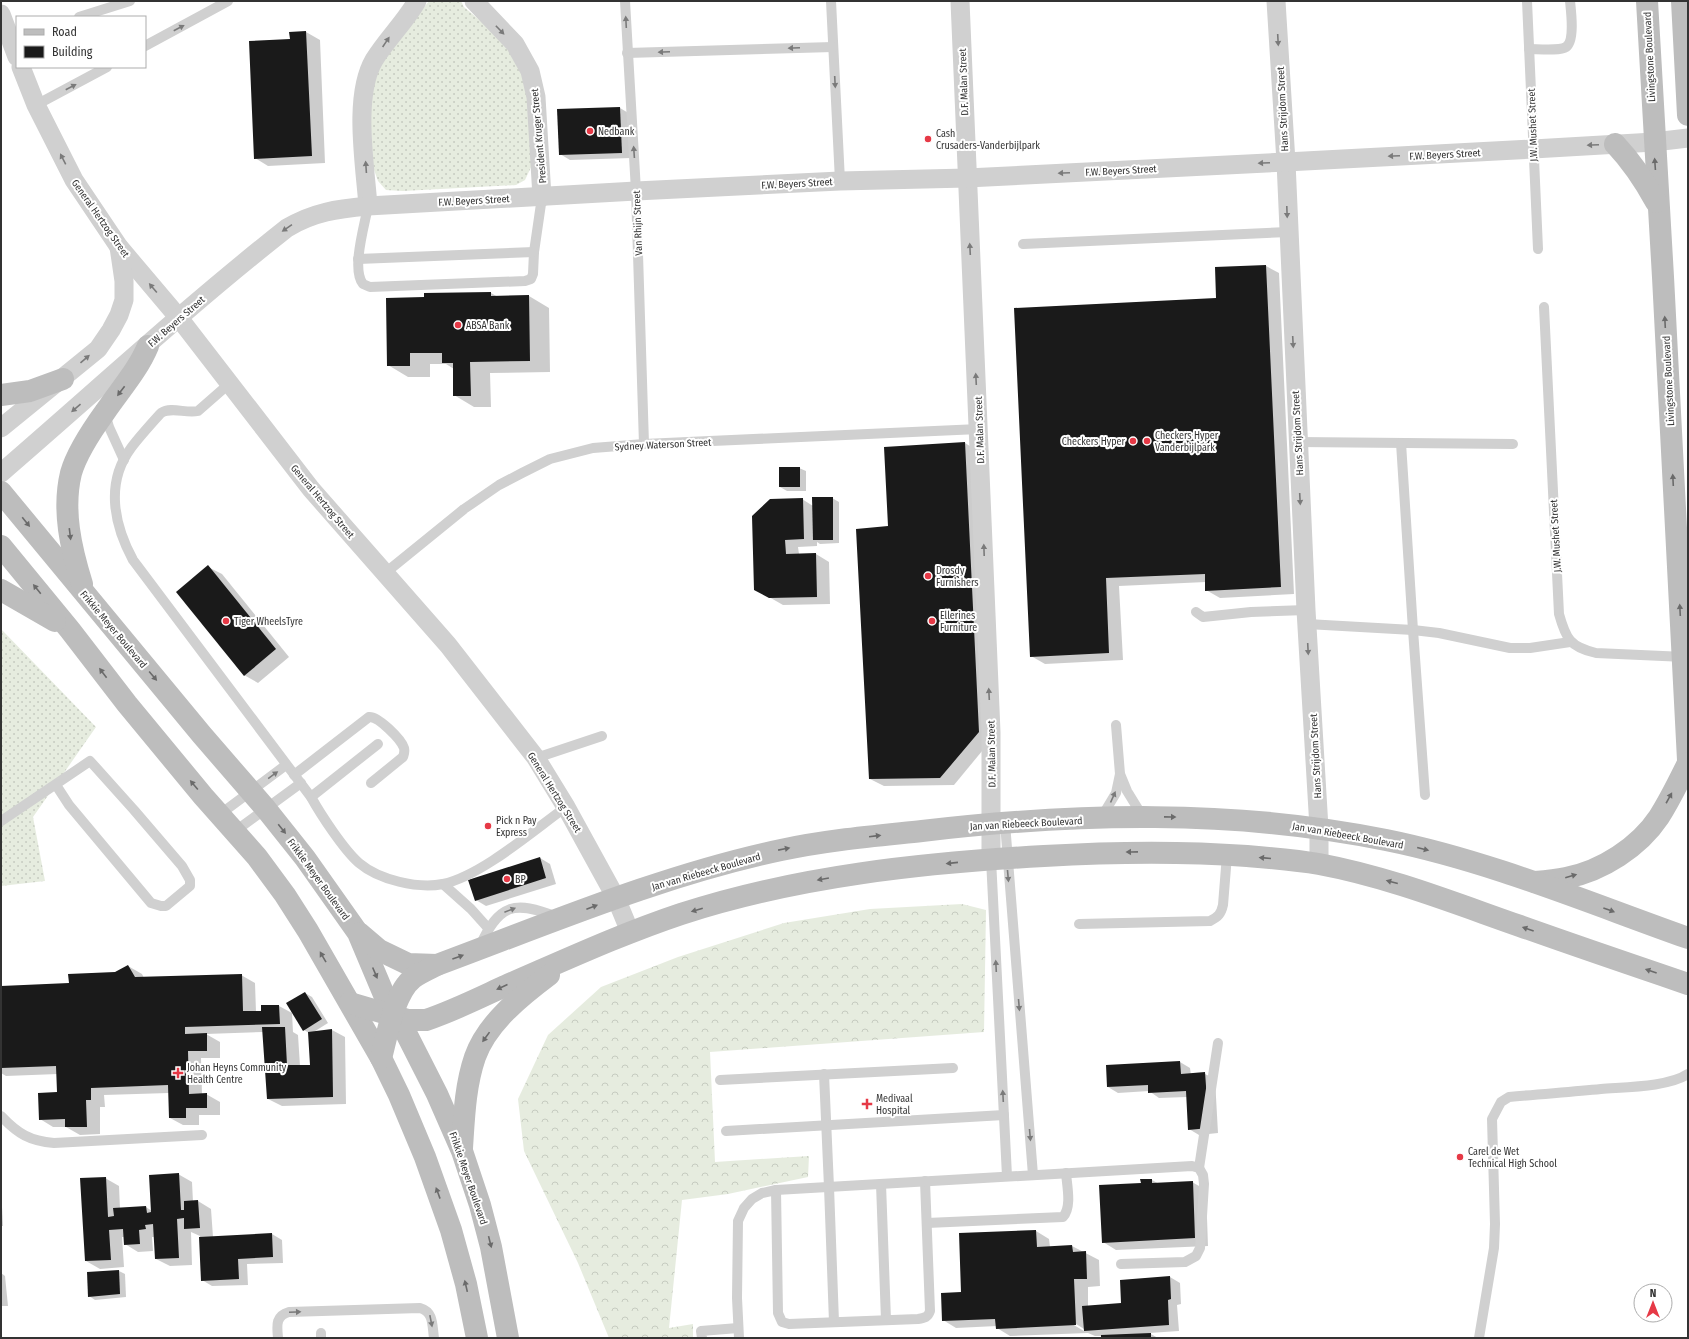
<svg xmlns="http://www.w3.org/2000/svg" width="1689" height="1339" font-family="'Fira Sans Condensed',sans-serif">
  <defs>
    <pattern id="grass-dots" width="8" height="8" patternUnits="userSpaceOnUse"><rect width="8" height="8" fill="#e6ecdf"/><path d="M2 2h.1M6 6h.1" fill="none" stroke="#c6cbc0" stroke-width="1.8" stroke-linecap="round"/></pattern>
    <pattern id="forest-crowns" width="20" height="18" patternUnits="userSpaceOnUse"><rect width="20" height="18" fill="#e6ecdf"/><path d="M2 6a3 3 0 1 1 6 0M12 15a3 3 0 1 1 6 0" fill="none" stroke="#c6cbc0"/></pattern>
  </defs>
  <rect width="100%" height="100%" fill="#fff"/>
  <!-- grass -->
  <g fill="url(#grass-dots)">
    <polygon points="429,1 461,1 464,7 490,29 510,50 528,84 533,163 525,180 516,185 403,191 386,190 378,181 373,167 369,94 377,65"/>
    <polygon points="1,629 96,727 33,817 45,881 1,886"/>
  </g>
  <!-- forest -->
  <polygon fill="url(#forest-crowns)" points="962,904 986,910 984,1032 710,1052 715,1162 809,1156 808,1177 728,1194 682,1200 669,1328 693,1324 693,1338 609,1338 578,1263 524,1151 518,1099 548,1035 601,987 678,957 784,923 870,909"/>
  <!-- shadow -->
  <g fill="#0003" fill-rule="evenodd">
    <polygon points="306,32 320,40 325,163 268,166 255,158 291,40 290,33"/>
    <polygon points="620,108 630,114 631,158 570,160 560,154"/>
    <polygon points="1266,266 1279,273 1294,594 1220,598 1206,590 1206,582 1119,586 1123,660 1045,664 1031,656 1217,299"/>
    <polygon points="491,293 498,297 529,296 549,308 550,372 490,373 491,407 474,407 454,395 454,369 446,364 430,364 430,377 408,377 388,365 425,298"/>
    <polygon points="965,443 978,451 992,739 954,785 884,786 870,779 889,527"/>
    <polygon points="799,468 806,471 806,491 787,491 780,487"/>
    <polygon points="832,498 839,502 839,543 820,544 817,542 817,546 798,547 799,554 816,554 829,562 830,604 783,605 755,589 802,499 813,506"/>
    <polygon points="208,567 222,574 289,657 258,683 244,675"/>
    <polygon points="540,858 550,864 556,884 486,906 476,900"/>
    <polygon points="128,966 142,974 144,978 241,975 255,983 256,1012 262,1012 279,1006 292,1013 293,1032 298,1035 300,1066 311,1066 309,1033 304,1030 305,993 312,997 328,1023 312,1033 332,1030 345,1037 346,1104 282,1106 268,1099 263,1032 206,1034 220,1042 220,1058 201,1058 202,1094 206,1094 220,1102 220,1115 199,1115 199,1125 183,1125 170,1118 169,1093 104,1095 105,1107 100,1107 100,1134 80,1135 66,1127 53,1127 40,1119 58,1093 58,1074 6,1076 1,1073 1,987 70,984 115,973"/>
    <polygon points="1180,1062 1190,1068 1191,1075 1205,1074 1215,1079 1218,1133 1199,1135 1189,1129 1187,1097 1159,1098 1149,1091 1118,1093 1108,1087"/>
    <polygon points="178,1174 192,1182 193,1202 198,1201 211,1209 213,1237 272,1234 282,1240 283,1263 247,1264 248,1285 212,1286 202,1280 200,1236 191,1232 192,1265 170,1266 156,1259 155,1237 152,1237 153,1251 138,1252 125,1244 124,1237 122,1237 124,1267 100,1269 86,1261 105,1178 119,1186 120,1209 146,1207 152,1211"/>
    <polygon points="1152,1180 1159,1184 1192,1182 1206,1190 1208,1246 1116,1250 1103,1242 1142,1184"/>
    <polygon points="1,1187 3,1226 1,1226"/>
    <path d="M1036,1231L1049,1239L1050,1247L1072,1246L1099,1260L1100,1286L1088,1287V1307L1122,1304L1170,1277L1180,1283L1181,1304L1177,1305L1179,1331L1149,1333L1158,1338H1102V1336H1095L1088,1333L1010,1336L997,1328V1326L956,1328L943,1320L962,1293ZM1073,1322L1084,1329V1331L1072,1324Z"/>
    <polygon points="119,1271 125,1274 126,1297 95,1300 89,1296"/>
    <polygon points="1,1273 5,1276 8,1306 1,1306"/>
  </g>
  <!-- building -->
  <g fill="#1a1a1a">
    <polygon points="306,31 312,156 254,159 249,41 290,39 289,32"/>
    <polygon points="620,107 622,153 559,155 557,109"/>
    <polygon points="1266,265 1281,587 1205,591 1205,574 1106,578 1109,653 1030,657 1014,308 1216,298 1215,267"/>
    <polygon points="491,292 491,296 529,295 530,361 470,362 471,396 453,396 453,363 442,363 442,353 410,353 410,366 387,366 386,298 424,297 424,293"/>
    <polygon points="965,442 979,732 940,778 869,779 856,529 888,526 884,447"/>
    <rect x="779" y="467" width="21" height="20"/>
    <polygon points="812,497 833,497 833,540 813,540"/>
    <polygon points="803,498 804,539 785,540 786,554 816,553 817,597 769,598 754,590 752,516 770,499"/>
    <polygon points="208,565 276,649 244,676 176,592"/>
    <polygon points="540,857 546,878 475,901 468,880"/>
    <polygon points="128,965 135,977 242,974 243,1011 261,1011 261,1005 279,1005 280,1024 185,1027 185,1034 207,1033 207,1051 188,1051 189,1094 207,1093 207,1108 186,1108 186,1118 169,1118 168,1085 91,1088 91,1100 86,1100 87,1127 65,1127 65,1119 39,1120 38,1093 57,1092 56,1066 1,1068 1,986 69,983 68,974 115,972"/>
    <polygon points="305,992 322,1019 303,1031 286,1003"/>
    <polygon points="262,1027 285,1027 287,1065 310,1065 308,1032 332,1029 333,1097 267,1099"/>
    <polygon points="1180,1061 1181,1074 1205,1072 1209,1128 1188,1130 1186,1091 1148,1093 1148,1085 1107,1087 1106,1065"/>
    <polygon points="179,1173 181,1210 184,1210 184,1201 198,1200 200,1228 184,1229 184,1218 177,1219 179,1258 155,1259 153,1224 145,1225 146,1229 139,1230 140,1244 124,1245 123,1229 109,1230 111,1260 85,1261 80,1178 106,1177 108,1217 114,1216 113,1208 146,1206 147,1213 151,1212 149,1175"/>
    <polygon points="1140,1179 1152,1179 1152,1183 1193,1181 1195,1238 1102,1243 1099,1185 1141,1183"/>
    <polygon points="1036,1230 1037,1247 1072,1245 1073,1252 1086,1251 1087,1279 1074,1279 1076,1325 996,1329 995,1319 942,1321 941,1293 961,1292 959,1233"/>
    <polygon points="272,1233 273,1257 238,1259 239,1279 201,1281 199,1237"/>
    <polygon points="119,1270 120,1294 88,1297 87,1272"/>
    <polygon points="1170,1276 1171,1299 1168,1300 1169,1325 1084,1331 1082,1306 1121,1303 1120,1280"/>
    <polygon points="1151,1333 1151,1338 1101,1338 1101,1335"/>
  </g>
  <g fill="none" stroke-linecap="round" stroke-linejoin="round">
    <!-- lane -->
    <g stroke="#d0d0d0" stroke-width="10">
      <polyline points="625,1 636,191 644,444"/>
      <polyline points="831,1 840,181"/>
      <polyline points="1527,1 1538,249"/>
      <polyline points="79,17 130,1"/>
      <polyline points="145,46 228,1"/>
      <path d="M1529,49C1538,49 1560,51 1566,47C1575,41 1571,11 1570,1"/>
      <polyline points="627,53 833,47"/>
      <polyline points="36,105 107,67"/>
      <path d="M368,206C365,224 351,269 363,284L370,287L525,281L531,279L533,274L534,252L542,197"/>
      <polyline points="1023,244 1288,232"/>
      <polyline points="358,259 534,252"/>
      <path d="M1544,307L1559,614C1566,639 1570,647 1596,653L1685,657"/>
      <path d="M230,383L198,411C186,414 172,406 161,413C151,424 140,436 131,448C105,483 114,525 133,560L311,797C321,815 344,850 359,863C379,880 418,889 443,884C481,876 534,830 566,807"/>
      <polyline points="105,414 109,427 124,460"/>
      <polyline points="1298,442 1513,444"/>
      <polyline points="1401,443 1413,630 1425,795"/>
      <polyline points="384,574 464,509 499,485 522,473 550,459 593,448 644,444 979,429"/>
      <polyline points="1196,612 1203,617 1251,612 1306,610"/>
      <polyline points="1307,624 1413,630 1439,633 1510,648 1530,648 1570,642"/>
      <polyline points="1116,725 1120,774 1127,791 1143,817"/>
      <polyline points="536,758 602,736"/>
      <path d="M294,775L369,717C378,716 401,739 404,748C405,752 404,754 403,757L371,783"/>
      <polyline points="311,797 378,744"/>
      <polyline points="219,815 286,765"/>
      <polyline points="1101,818 1116,793 1120,774"/>
      <polyline points="1,821 90,761 134,810 182,866 190,880 190,886 166,906 161,906 151,903 69,805 56,785"/>
      <polyline points="1005,823 1033,1175"/>
      <polyline points="234,832 301,783"/>
      <polyline points="991,859 1007,1176"/>
      <polyline points="443,884 471,909 488,928"/>
      <path d="M1079,924L1210,921C1218,917 1221,914 1223,905L1227,855"/>
      <path d="M480,946C499,904 514,900 557,917"/>
      <polyline points="824,1074 829,1187 834,1322"/>
      <polyline points="720,1080 953,1068"/>
      <path d="M1,1116C18,1134 30,1141 54,1143L202,1135"/>
      <polyline points="726,1131 1004,1115"/>
      <polyline points="1199,1168 1218,1043"/>
      <polyline points="881,1184 886,1320"/>
      <path d="M776,1190L778,1313L782,1322L789,1324L918,1319C925,1318 928,1317 930,1311L925,1181"/>
      <path d="M927,1223L1063,1217C1072,1207 1067,1186 1066,1173"/>
      <polyline points="321,1333 321,1338"/>
      <path d="M278,1338C277,1326 275,1316 289,1312L420,1308C434,1312 432,1325 434,1338"/>
      <polyline points="702,1338 701,1331 738,1328"/>
      <polyline points="739,1338 737,1298 738,1221 744,1208 752,1199 762,1193 776,1190 1192,1166 1199,1168 1203,1175 1204,1184 1200,1248 1196,1256 1185,1262 1121,1264"/>
      <path d="M1479,1338L1494,1248L1495,1224L1492,1119L1501,1102L1509,1097C1540,1094 1571,1092 1601,1089C1625,1087 1669,1087 1688,1074"/>
    </g>
    <!-- street -->
    <g stroke="#d0d0d0" stroke-width="19">
      <polyline points="474,1 515,44 530,71 536,97 542,197"/>
      <polyline points="960,1 991,732 991,859"/>
      <polyline points="1276,1 1286,162 1306,610 1319,828 1319,864"/>
      <polyline points="1,14 17,57"/>
      <polyline points="21,67 36,105 74,180 119,247 179,318 311,489 448,645 536,758 566,807 616,898 630,932"/>
      <path d="M368,206C365,164 353,96 374,60C387,39 405,22 417,1"/>
      <polyline points="1,428 98,349 111,330 119,315 124,300 124,281 119,247"/>
      <path d="M1,473C96,391 188,306 287,228C314,212 337,209 368,206L636,191L840,181L967,178L1286,162L1533,149L1654,142L1688,138"/>
    </g>
    <!-- secondary -->
    <g stroke="#bdbdbd" stroke-width="22">
      <polyline points="1647,1 1663,277 1688,760"/>
      <polyline points="1682,1 1688,115"/>
      <path d="M1615,144C1631,161 1644,180 1656,202"/>
      <polyline points="1,395 30,391 63,379"/>
      <polyline points="1,492 202,735 266,809 305,858 358,933 393,1016 405,1031 437,1094 462,1151 480,1205 491,1247 508,1338"/>
      <polyline points="1,546 70,630 127,704 203,796 257,857 285,895 308,931 381,1058 399,1095 425,1157 451,1230 466,1284 477,1338"/>
      <path d="M82,584C71,549 62,510 71,473C77,452 92,430 105,412C120,390 138,370 148,346"/>
      <polyline points="1,590 55,621"/>
      <path d="M1535,882C1546,881 1556,880 1566,878C1602,871 1639,847 1659,817C1670,800 1679,781 1688,763"/>
      <polyline points="359,933 379,950 408,964 437,965"/>
      <path d="M350,1003L408,1020H426C453,1011 479,998 505,986C563,961 621,934 681,914C798,876 922,863 1044,856C1112,852 1179,851 1247,856C1271,858 1296,860 1319,864C1389,877 1454,903 1520,926C1576,946 1632,965 1688,984"/>
      <path d="M381,1058C387,1036 394,993 413,978C420,973 429,969 437,965C550,923 663,875 781,850C827,840 875,836 922,831C1076,813 1233,809 1386,840C1490,861 1589,903 1688,938"/>
      <path d="M462,1148C464,1118 465,1086 475,1057C487,1023 521,996 549,975"/>
    </g>
  </g>
  <!-- one-way arrows -->
  <defs><path id="oneway-solid" d="M-6-.8H1V-3.2L6.5 0L1 3.2V.8H-6Z"/></defs>
  <g fill="#7a7a7a">
    <use href="#oneway-solid" transform="translate(626 22) rotate(-93)"/>
    <use href="#oneway-solid" transform="translate(179 28) rotate(-28)"/>
    <use href="#oneway-solid" transform="translate(500 30) rotate(46)"/>
    <use href="#oneway-solid" transform="translate(1278 40) rotate(87)"/>
    <use href="#oneway-solid" transform="translate(386 42) rotate(-56)"/>
    <use href="#oneway-solid" transform="translate(794 48) rotate(178)"/>
    <use href="#oneway-solid" transform="translate(664 52) rotate(178)"/>
    <use href="#oneway-solid" transform="translate(835 82) rotate(87)"/>
    <use href="#oneway-solid" transform="translate(71 87) rotate(-28)"/>
    <use href="#oneway-solid" transform="translate(1593 145) rotate(177)"/>
    <use href="#oneway-solid" transform="translate(634 152) rotate(-94)"/>
    <use href="#oneway-solid" transform="translate(1394 156) rotate(177)"/>
    <use href="#oneway-solid" transform="translate(63 159) rotate(-117)"/>
    <use href="#oneway-solid" transform="translate(1264 163) rotate(177)"/>
    <use href="#oneway-solid" transform="translate(366 167) rotate(-94)"/>
    <use href="#oneway-solid" transform="translate(1064 173) rotate(177)"/>
    <use href="#oneway-solid" transform="translate(1287 212) rotate(88)"/>
    <use href="#oneway-solid" transform="translate(287 228) rotate(146)"/>
    <use href="#oneway-solid" transform="translate(970 249) rotate(-93)"/>
    <use href="#oneway-solid" transform="translate(153 288) rotate(-130)"/>
    <use href="#oneway-solid" transform="translate(1293 342) rotate(87)"/>
    <use href="#oneway-solid" transform="translate(85 359) rotate(-41)"/>
    <use href="#oneway-solid" transform="translate(976 379) rotate(-93)"/>
    <use href="#oneway-solid" transform="translate(76 408) rotate(139)"/>
    <use href="#oneway-solid" transform="translate(1300 499) rotate(87)"/>
    <use href="#oneway-solid" transform="translate(984 550) rotate(-92)"/>
    <use href="#oneway-solid" transform="translate(1308 649) rotate(87)"/>
    <use href="#oneway-solid" transform="translate(989 694) rotate(-93)"/>
    <use href="#oneway-solid" transform="translate(273 775) rotate(-36)"/>
    <use href="#oneway-solid" transform="translate(1113 797) rotate(-66)"/>
    <use href="#oneway-solid" transform="translate(1008 876) rotate(85)"/>
    <use href="#oneway-solid" transform="translate(510 910) rotate(-21)"/>
    <use href="#oneway-solid" transform="translate(996 966) rotate(-93)"/>
    <use href="#oneway-solid" transform="translate(1019 1005) rotate(85)"/>
    <use href="#oneway-solid" transform="translate(1003 1096) rotate(-93)"/>
    <use href="#oneway-solid" transform="translate(1030 1135) rotate(85)"/>
    <use href="#oneway-solid" transform="translate(295 1312) rotate(-2)"/>
    <use href="#oneway-solid" transform="translate(431 1321) rotate(79)"/>
  </g>
  <g fill="#6a6a6a">
    <use href="#oneway-solid" transform="translate(1655 164) rotate(-94)"/>
    <use href="#oneway-solid" transform="translate(1665 322) rotate(-93)"/>
    <use href="#oneway-solid" transform="translate(121 391) rotate(127)"/>
    <use href="#oneway-solid" transform="translate(1673 480) rotate(-93)"/>
    <use href="#oneway-solid" transform="translate(26 522) rotate(51)"/>
    <use href="#oneway-solid" transform="translate(70 534) rotate(83)"/>
    <use href="#oneway-solid" transform="translate(37 589) rotate(-129)"/>
    <use href="#oneway-solid" transform="translate(1680 610) rotate(-93)"/>
    <use href="#oneway-solid" transform="translate(103 673) rotate(-127)"/>
    <use href="#oneway-solid" transform="translate(153 676) rotate(50)"/>
    <use href="#oneway-solid" transform="translate(194 785) rotate(-130)"/>
    <use href="#oneway-solid" transform="translate(1669 798) rotate(-61)"/>
    <use href="#oneway-solid" transform="translate(1170 817) rotate(1)"/>
    <use href="#oneway-solid" transform="translate(282 829) rotate(51)"/>
    <use href="#oneway-solid" transform="translate(875 836) rotate(-7)"/>
    <use href="#oneway-solid" transform="translate(784 849) rotate(-11)"/>
    <use href="#oneway-solid" transform="translate(1423 849) rotate(14)"/>
    <use href="#oneway-solid" transform="translate(1132 852) rotate(179)"/>
    <use href="#oneway-solid" transform="translate(1265 858) rotate(-175)"/>
    <use href="#oneway-solid" transform="translate(952 863) rotate(174)"/>
    <use href="#oneway-solid" transform="translate(1571 876) rotate(-16)"/>
    <use href="#oneway-solid" transform="translate(823 879) rotate(170)"/>
    <use href="#oneway-solid" transform="translate(1392 882) rotate(-165)"/>
    <use href="#oneway-solid" transform="translate(592 907) rotate(-21)"/>
    <use href="#oneway-solid" transform="translate(697 910) rotate(164)"/>
    <use href="#oneway-solid" transform="translate(1609 910) rotate(20)"/>
    <use href="#oneway-solid" transform="translate(1528 929) rotate(-161)"/>
    <use href="#oneway-solid" transform="translate(323 957) rotate(-120)"/>
    <use href="#oneway-solid" transform="translate(458 957) rotate(-20)"/>
    <use href="#oneway-solid" transform="translate(1651 971) rotate(-161)"/>
    <use href="#oneway-solid" transform="translate(375 973) rotate(67)"/>
    <use href="#oneway-solid" transform="translate(502 987) rotate(156)"/>
    <use href="#oneway-solid" transform="translate(486 1037) rotate(126)"/>
    <use href="#oneway-solid" transform="translate(438 1193) rotate(-110)"/>
    <use href="#oneway-solid" transform="translate(490 1242) rotate(76)"/>
    <use href="#oneway-solid" transform="translate(466 1286) rotate(-103)"/>
  </g>
  <!-- markers -->
  <g fill="#e63946" stroke="#fff" stroke-width="1.5">
    <circle cx="590" cy="131" r="4"/>
    <circle cx="928" cy="139" r="4"/>
    <circle cx="458" cy="325" r="4"/>
    <circle cx="1133" cy="441" r="4"/>
    <circle cx="1147" cy="441" r="4"/>
    <circle cx="928" cy="576" r="4"/>
    <circle cx="226" cy="621" r="4"/>
    <circle cx="932" cy="621" r="4"/>
    <circle cx="488" cy="826" r="4"/>
    <circle cx="507" cy="879" r="4"/>
    <path d="M176 1067h4v4h4v4h-4v4h-4v-4h-4v-4h4z"/>
    <path d="M865 1098h4v4h4v4h-4v4h-4v-4h-4v-4h4z"/>
    <circle cx="1460" cy="1157" r="4"/>
  </g>
  <g text-anchor="middle" stroke-width="4" stroke-linejoin="round" paint-order="stroke">
    <!-- street labels -->
    <g font-size="10" fill="#333" stroke="#fff">
      <text transform="translate(1649 57) rotate(-93)" y="4">Livingstone Boulevard</text>
      <text transform="translate(963 82) rotate(-92)" y="4">D.F. Malan Street</text>
      <text transform="translate(1282 109) rotate(-93)" y="4">Hans Strijdom Street</text>
      <text transform="translate(1532 125) rotate(-92)" y="4">J.W. Mushet Street</text>
      <text transform="translate(538 136) rotate(-95)" y="4">President Kruger Street</text>
      <text transform="translate(1445 154) rotate(-3)" y="4">F.W. Beyers Street</text>
      <text transform="translate(1121 170) rotate(-3)" y="4">F.W. Beyers Street</text>
      <text transform="translate(797 183) rotate(-3)" y="4">F.W. Beyers Street</text>
      <text transform="translate(474 200) rotate(-3)" y="4">F.W. Beyers Street</text>
      <text transform="translate(101 218) rotate(55)" y="4">General Hertzog Street</text>
      <text transform="translate(637 223) rotate(-92)" y="4">Van Rhijn Street</text>
      <text transform="translate(176 321) rotate(-41)" y="4">F.W. Beyers Street</text>
      <text transform="translate(1668 381) rotate(-93)" y="4">Livingstone Boulevard</text>
      <text transform="translate(979 430) rotate(-92)" y="4">D.F. Malan Street</text>
      <text transform="translate(1297 433) rotate(-93)" y="4">Hans Strijdom Street</text>
      <text transform="translate(663 444) rotate(-3)" y="4">Sydney Waterson Street</text>
      <text transform="translate(323 501) rotate(50)" y="4">General Hertzog Street</text>
      <text transform="translate(1555 536) rotate(-93)" y="4">J.W. Mushet Street</text>
      <text transform="translate(114 629) rotate(50)" y="4">Frikkie Meyer Boulevard</text>
      <text transform="translate(991 754) rotate(-91)" y="4">D.F. Malan Street</text>
      <text transform="translate(1315 756) rotate(-93)" y="4">Hans Strijdom Street</text>
      <text transform="translate(555 792) rotate(58)" y="4">General Hertzog Street</text>
      <text transform="translate(1026 823) rotate(-3)" y="4">Jan van Riebeeck Boulevard</text>
      <text transform="translate(1348 835) rotate(10)" y="4">Jan van Riebeeck Boulevard</text>
      <text transform="translate(706 871) rotate(-16)" y="4">Jan van Riebeeck Boulevard</text>
      <text transform="translate(319 879) rotate(54)" y="4">Frikkie Meyer Boulevard</text>
      <text transform="translate(469 1178) rotate(71)" y="4">Frikkie Meyer Boulevard</text>
    </g>
    <!-- poi labels -->
    <g font-size="10" fill="#333" stroke="#fff" text-anchor="start">
      <text x="598" y="135">Nedbank</text>
      <text x="936" y="137">Cash<tspan x="936" dy="12">Crusaders-Vanderbijlpark</tspan></text>
      <text x="466" y="329">ABSA Bank</text>
      <text x="1155" y="439">Checkers Hyper<tspan x="1155" dy="12">Vanderbijlpark</tspan></text>
      <text x="1125" y="445" text-anchor="end">Checkers Hyper</text>
      <text x="936" y="574">Drosdy<tspan x="936" dy="12">Furnishers</tspan></text>
      <text x="940" y="619">Ellerines<tspan x="940" dy="12">Furniture</tspan></text>
      <text x="234" y="625">Tiger WheelsTyre</text>
      <text x="496" y="824">Pick n Pay<tspan x="496" dy="12">Express</tspan></text>
      <text x="515" y="883">BP</text>
      <text x="187" y="1071">Johan Heyns Community<tspan x="187" dy="12">Health Centre</tspan></text>
      <text x="876" y="1102">Medivaal<tspan x="876" dy="12">Hospital</tspan></text>
      <text x="1468" y="1155">Carel de Wet<tspan x="1468" dy="12">Technical High School</tspan></text>
    </g>
  </g>
  <!-- border -->
  <rect width="1689" height="1339" fill="none" stroke="#333333" stroke-width="4"/>
  <!-- legend -->
  <rect x="16" y="16" width="130" height="52" fill="#ffffff" stroke="#adadad"/>
  <rect x="24" y="29" width="20" height="6" fill="#bdbdbd" stroke="#adadad"/>
  <text x="52" y="36" font-size="12" fill="#333333">Road</text>
  <rect x="24" y="46" width="20" height="12" fill="#1a1a1a" stroke="#adadad"/>
  <text x="52" y="56" font-size="12" fill="#333333">Building</text>
  <!-- north arrow -->
  <g transform="translate(1653 1303)"><circle r="19" fill="#ffffff" stroke="#adadad"/>
  <path d="M0-3L7 15L0 10L-7 15Z" fill="#e63946"/>
  <text y="-6" font-size="11" font-weight="bold" text-anchor="middle" fill="#333333">N</text>
  </g>
</svg>
